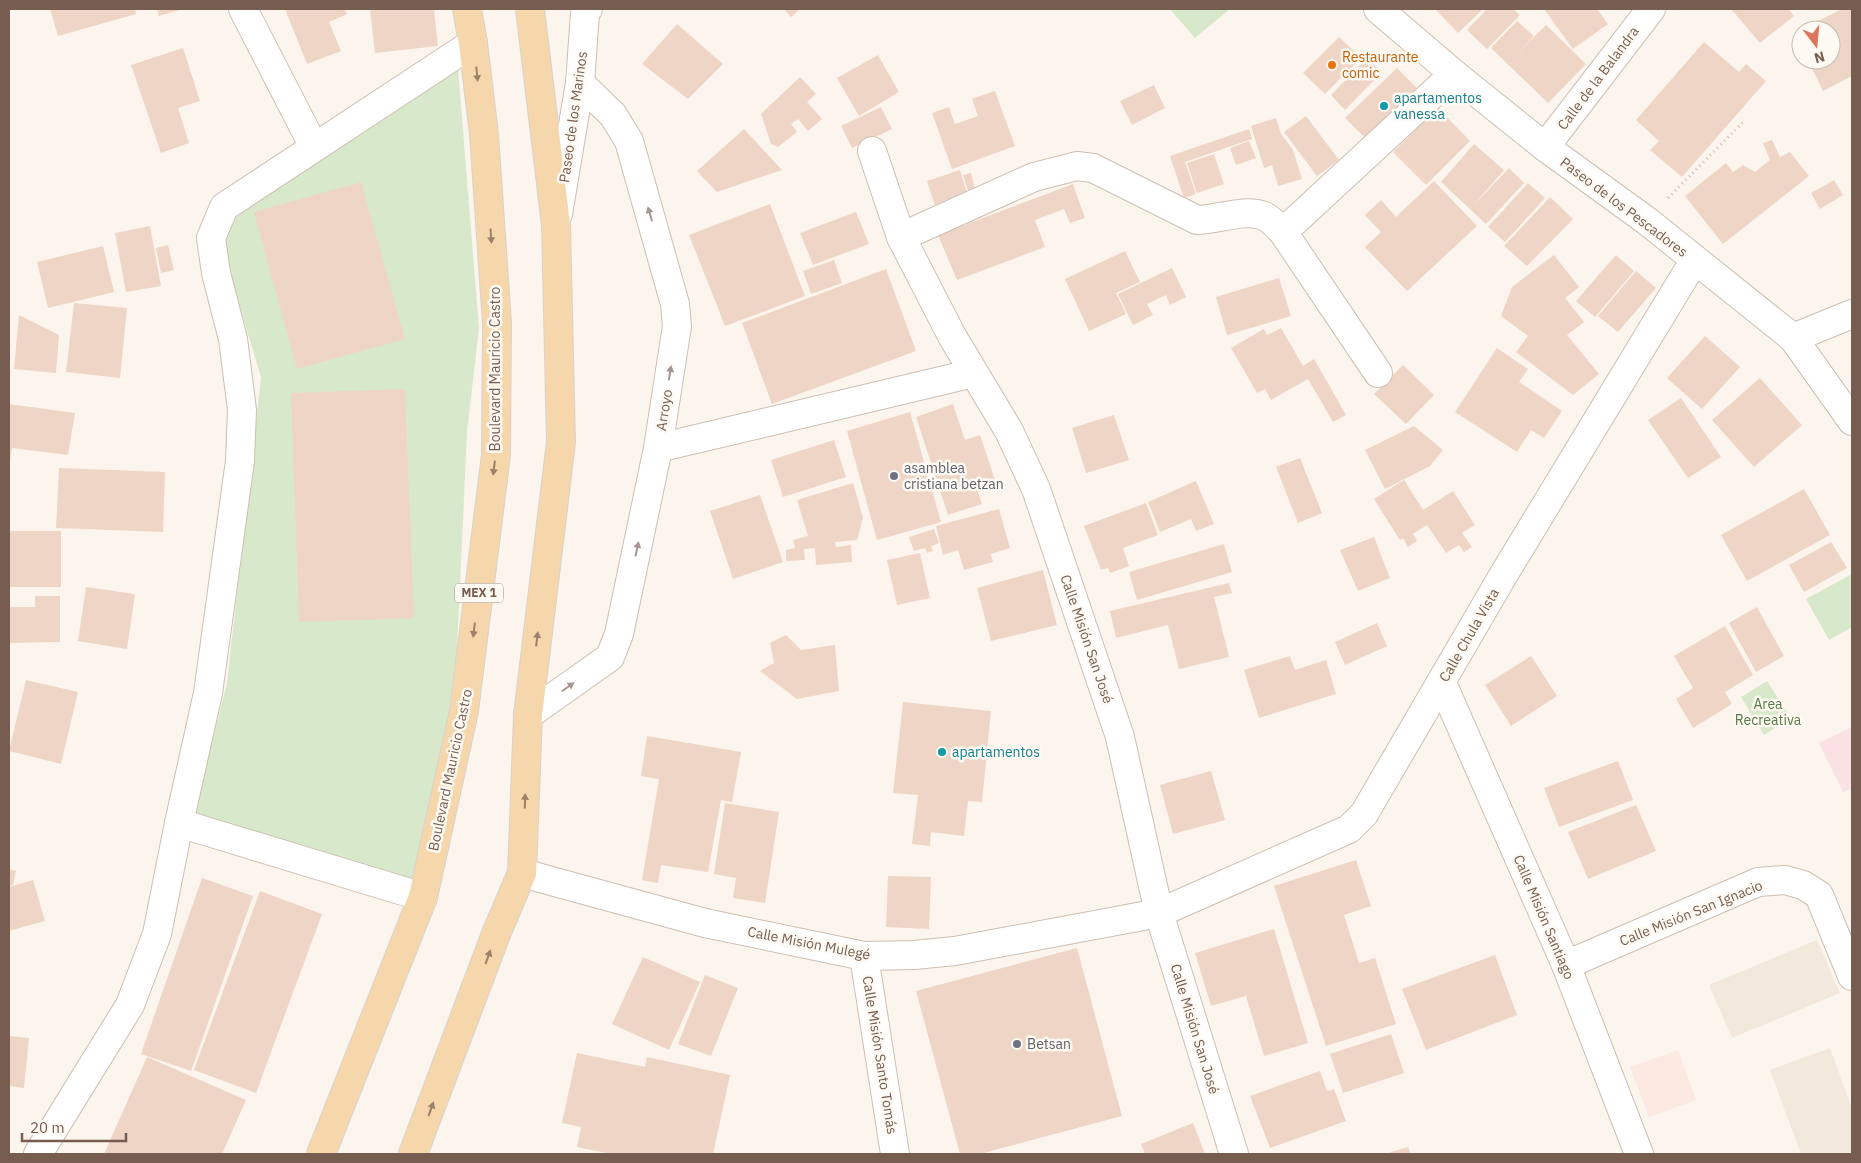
<svg xmlns="http://www.w3.org/2000/svg" width="1861" height="1163" font-family="'IBM Plex Sans',sans-serif">
  <rect width="100%" height="100%" fill="#fcf5ed"/>
  <!-- residential -->
  <g fill="#f3e8dc">
    <polygon points="1817,940 1840,993 1732,1038 1709,985"/>
    <polygon points="1830,1048 1852,1108 1852,1154 1801,1154 1770,1070"/>
  </g>
  <!-- commercial -->
  <polygon fill="#fbe9e2" points="1678,1050 1696,1100 1649,1117 1630,1067"/>
  <!-- medical -->
  <polygon fill="#f9e1e4" points="1852,727 1852,788 1843,792 1819,743"/>
  <!-- green -->
  <g fill="#d8e9cb">
    <polygon points="1170,9 1230,9 1195,38"/>
    <polygon points="458,68 479,328 467,432 456,674 419,886 194,814 227,683 261,377 220,241 230,212"/>
    <polygon points="1852,574 1852,627 1829,640 1806,599"/>
    <polygon points="1767,681 1791,718 1764,735 1741,697"/>
  </g>
  <!-- building -->
  <g fill="#efd5c6">
    <polygon points="50,9 135,9 136,14 58,36"/>
    <polygon points="157,9 183,9 159,16"/>
    <polygon points="285,9 345,9 347,14 329,22 341,51 307,64"/>
    <polygon points="370,9 434,9 438,46 375,53"/>
    <polygon points="784,9 800,9 791,17"/>
    <polygon points="1435,9 1483,9 1458,33"/>
    <polygon points="1487,9 1513,9 1520,15 1487,49 1467,30"/>
    <polygon points="1544,9 1597,9 1608,24 1573,49"/>
    <polygon points="1734,9 1788,9 1794,16 1760,43 1732,10"/>
    <polygon points="1842,9 1852,9 1852,76 1823,91 1808,60 1831,60 1831,30 1804,28"/>
    <polygon points="1517,21 1534,36 1517,54 1546,25 1586,64 1548,103 1491,48"/>
    <polygon points="677,24 723,64 688,99 642,64"/>
    <polygon points="1339,37 1361,58 1325,94 1303,73"/>
    <polygon points="1704,42 1739,72 1746,64 1766,81 1682,177 1650,150 1659,141 1636,120"/>
    <polygon points="183,48 200,101 178,108 189,143 161,153 131,65"/>
    <polygon points="878,55 899,92 859,116 837,78"/>
    <polygon points="1367,58 1382,72 1345,110 1331,95"/>
    <polygon points="1397,68 1422,93 1370,143 1345,118"/>
    <polygon points="800,77 816,94 807,102 822,119 808,131 798,119 791,124 797,132 778,147 771,144 761,114"/>
    <polygon points="1154,85 1165,108 1132,125 1120,101"/>
    <polygon points="995,91 1015,146 952,169 932,113 949,107 955,124 978,116 972,99"/>
    <polygon points="881,107 892,129 852,148 841,126"/>
    <polygon points="1438,108 1470,141 1426,185 1393,152"/>
    <polygon points="1306,116 1339,160 1317,176 1284,132"/>
    <polygon points="1276,118 1281,134 1293,150 1302,179 1278,186 1272,165 1264,168 1251,126"/>
    <polygon points="744,129 782,170 717,192 697,171"/>
    <polygon points="1249,129 1252,139 1185,162 1196,194 1184,198 1170,156"/>
    <polygon points="1772,140 1780,157 1790,152 1809,176 1723,244 1685,196 1726,163 1733,172 1743,165 1755,172 1770,160 1763,143"/>
    <polygon points="1249,141 1256,158 1236,165 1230,148"/>
    <polygon points="1474,144 1504,170 1473,206 1509,168 1524,183 1486,224 1441,182"/>
    <polygon points="1214,154 1224,184 1197,193 1187,163"/>
    <polygon points="960,170 968,196 935,206 927,181"/>
    <polygon points="971,173 975,189 968,191 963,175"/>
    <polygon points="1834,180 1843,195 1820,209 1811,193"/>
    <polygon points="1434,181 1477,226 1407,291 1365,247 1381,232 1365,215 1381,200 1396,217"/>
    <polygon points="361,182 405,339 297,369 254,212"/>
    <polygon points="1528,183 1545,198 1505,242 1488,227"/>
    <polygon points="1073,184 1085,218 1070,223 1064,209 1035,220 1045,247 957,280 938,235"/>
    <polygon points="1550,197 1573,219 1527,266 1504,246"/>
    <polygon points="770,204 805,296 725,326 689,235"/>
    <polygon points="856,212 869,244 813,265 800,233"/>
    <polygon points="150,226 161,286 126,292 115,233"/>
    <polygon points="168,245 174,270 161,273 156,248"/>
    <polygon points="103,246 114,292 48,308 37,262"/>
    <polygon points="1125,251 1140,282 1116,293 1126,314 1089,331 1065,279"/>
    <polygon points="1554,255 1579,287 1565,298 1584,322 1567,335 1599,374 1573,395 1516,352 1528,336 1501,316 1512,287"/>
    <polygon points="1616,255 1634,271 1595,317 1576,301"/>
    <polygon points="834,260 842,283 811,294 803,271"/>
    <polygon points="1172,268 1186,297 1170,305 1166,295 1147,304 1153,315 1133,325 1118,294"/>
    <polygon points="886,269 916,351 772,404 742,323"/>
    <polygon points="1636,271 1656,288 1618,332 1598,316"/>
    <polygon points="1279,278 1291,316 1227,335 1216,297"/>
    <polygon points="74,303 127,308 120,378 66,372"/>
    <polygon points="19,315 59,335 56,373 14,369"/>
    <polygon points="1281,328 1303,366 1314,359 1346,415 1333,422 1308,379 1271,400 1265,389 1257,393 1231,348 1264,329 1267,335"/>
    <polygon points="1705,336 1740,367 1702,409 1667,378"/>
    <polygon points="1497,348 1528,369 1519,382 1562,411 1544,438 1531,430 1517,452 1455,412"/>
    <polygon points="1403,365 1434,395 1406,424 1374,394"/>
    <polygon points="1760,378 1802,425 1754,467 1712,420"/>
    <polygon points="405,389 414,618 299,622 291,393"/>
    <polygon points="1681,398 1721,457 1688,478 1648,420"/>
    <polygon points="9,404 75,413 68,455 12,448 9,467"/>
    <polygon points="953,404 965,440 980,435 997,486 978,492 982,504 948,515 916,417"/>
    <polygon points="910,412 941,522 877,540 847,431"/>
    <polygon points="1114,415 1129,460 1086,473 1072,428"/>
    <polygon points="1414,426 1443,450 1430,466 1385,489 1365,450"/>
    <polygon points="834,440 846,477 783,497 771,460"/>
    <polygon points="1300,458 1322,513 1298,523 1276,467"/>
    <polygon points="59,468 165,472 163,532 56,528"/>
    <polygon points="1404,480 1423,510 1453,491 1475,525 1462,533 1472,547 1464,552 1459,545 1446,553 1427,525 1413,534 1417,541 1408,547 1403,538 1400,540 1374,499"/>
    <polygon points="1196,481 1214,524 1196,531 1191,519 1160,532 1148,502"/>
    <polygon points="853,483 863,518 857,540 835,542 836,547 851,545 852,562 816,565 815,548 804,549 805,560 786,561 786,550 795,548 793,540 808,536 797,500"/>
    <polygon points="1804,489 1830,535 1747,581 1721,535"/>
    <polygon points="760,495 783,562 733,579 710,511"/>
    <polygon points="1146,503 1158,535 1123,548 1129,566 1110,573 1108,568 1101,570 1084,526"/>
    <polygon points="999,509 1010,548 991,554 993,562 964,570 958,550 943,555 936,526"/>
    <polygon points="934,529 939,543 931,546 933,551 927,553 925,548 914,551 909,537"/>
    <rect x="9" y="531" width="52" height="56"/>
    <polygon points="1374,537 1390,578 1358,591 1340,550"/>
    <polygon points="1831,542 1847,568 1804,592 1789,565"/>
    <polygon points="1224,544 1232,572 1137,600 1129,572"/>
    <polygon points="920,553 930,598 897,605 887,560"/>
    <polygon points="1043,570 1057,625 991,641 977,588"/>
    <polygon points="1229,583 1232,593 1214,597 1229,657 1179,669 1168,625 1116,638 1110,611"/>
    <polygon points="86,587 135,594 127,649 78,641"/>
    <polygon points="35,596 60,596 60,642 10,643 9,607 35,607"/>
    <polygon points="1757,607 1784,656 1756,672 1729,623"/>
    <polygon points="1377,623 1387,646 1345,665 1335,642"/>
    <polygon points="1725,626 1753,675 1725,692 1732,704 1693,728 1676,699 1693,688 1674,656"/>
    <polygon points="786,635 801,650 835,645 839,691 797,699 760,671 774,663 770,643"/>
    <polygon points="1290,656 1295,670 1326,660 1336,694 1259,718 1244,670"/>
    <polygon points="1531,656 1557,696 1511,726 1485,685"/>
    <polygon points="26,680 78,692 61,764 9,751"/>
    <polygon points="903,702 991,711 982,802 968,801 964,836 931,832 930,846 912,844 918,795 893,793"/>
    <polygon points="647,736 741,752 732,802 721,800 708,872 661,865 658,883 642,880 659,779 641,776"/>
    <polygon points="1618,761 1633,800 1559,827 1544,788"/>
    <polygon points="1211,771 1225,820 1173,834 1160,785"/>
    <polygon points="725,803 779,812 765,903 733,898 736,878 714,874"/>
    <polygon points="1636,805 1656,851 1588,879 1568,832"/>
    <polygon points="1356,860 1371,906 1344,915 1359,963 1375,958 1396,1024 1326,1046 1274,886"/>
    <polygon points="9,869 16,871 13,885 9,886"/>
    <polygon points="888,876 931,877 929,929 886,927"/>
    <polygon points="202,878 253,896 191,1071 141,1054"/>
    <polygon points="33,880 45,921 9,931 9,887"/>
    <polygon points="260,891 322,914 256,1093 194,1070"/>
    <polygon points="1274,929 1308,1043 1264,1056 1246,996 1211,1006 1195,953"/>
    <polygon points="1077,948 1122,1116 980,1154 960,1154 916,991"/>
    <polygon points="1495,955 1517,1015 1426,1050 1402,989"/>
    <polygon points="643,957 700,982 669,1050 612,1024"/>
    <polygon points="705,975 738,988 711,1056 678,1044"/>
    <polygon points="1391,1034 1404,1073 1343,1093 1330,1054"/>
    <polygon points="9,1036 29,1038 24,1088 9,1086"/>
    <polygon points="577,1053 645,1067 647,1057 730,1075 713,1154 611,1154 577,1147 581,1127 562,1123"/>
    <polygon points="147,1057 246,1100 222,1154 104,1154"/>
    <polygon points="1320,1071 1327,1091 1334,1089 1346,1121 1270,1148 1250,1096"/>
    <polygon points="1193,1123 1205,1154 1145,1154 1141,1144"/>
    <polygon points="1408,1147 1411,1154 1385,1154"/>
  </g>
  <g fill="none" stroke-linecap="round" stroke-linejoin="round">
    <defs>
      <g id="minor">
        <polyline points="243,9 314,147"/>
        <polyline points="1545,147 1651,9"/>
        <polyline points="872,151 901,237 952,336 1009,431 1036,489 1120,737 1159,913 1234,1154"/>
        <polyline points="558,214 580,83 585,13 588,9"/>
        <polyline points="1283,232 1454,74"/>
        <path d="M901,237L1034,177L1077,166L1093,168L1197,220C1217,220 1245,208 1264,216C1271,219 1278,227 1283,232L1378,373"/>
        <polyline points="1793,338 1852,314"/>
        <polyline points="658,448 974,373"/>
        <polyline points="1442,683 1566,965 1639,1154"/>
        <polyline points="528,715 610,657 619,634 658,448 677,326 675,304 629,141 613,115 580,83"/>
        <polyline points="179,823 423,897"/>
        <polyline points="522,873 705,923 864,956 914,955 955,951 1159,913 1349,829 1364,814 1504,574 1694,261"/>
        <polyline points="864,956 895,1154"/>
        <polyline points="1566,965 1758,882 1785,880 1803,885 1819,895 1852,976"/>
        <polyline points="38,1154 130,1005 157,934 179,823 208,693 240,461 242,410 233,339 216,273 211,238 224,207 473,43"/>
      </g>
      <polyline id="tertiary" points="1378,9 1454,74 1545,147 1647,221 1793,338 1852,421"/>
      <g id="primary">
        <polyline points="321,1154 423,897 464,711 496,455 497,323 484,134 473,43 467,9"/>
        <polyline points="413,1154 496,934 522,873 528,715 561,442 556,225 530,9"/>
      </g>
    </defs>
    <!-- minor casing -->
    <use href="#minor" stroke="#cebeb2" stroke-width="30"/>
    <!-- tertiary casing -->
    <use href="#tertiary" stroke="#cebeb2" stroke-width="30"/>
    <!-- primary casing -->
    <use href="#primary" stroke="#d9d2ce" stroke-width="30"/>
    <!-- path -->
    <polyline stroke="#d5b9a9" stroke-width="3" stroke-dasharray="1 4" stroke-linecap="butt" points="1668,198 1745,120"/>
    <!-- minor -->
    <use href="#minor" stroke="#fff" stroke-width="28"/>
    <!-- tertiary -->
    <use href="#tertiary" stroke="#fff" stroke-width="28"/>
    <!-- primary -->
    <use href="#primary" stroke="#f5d7ab" stroke-width="28"/>
  </g>
  <!-- one-way arrows -->
  <defs><path id="oneway-solid" d="M-6-.8H1V-3.2L6.5 0L1 3.2V.8H-6Z" transform="scale(1.25)"/></defs>
  <g fill="#9c826b">
    <use href="#oneway-solid" transform="translate(477 74) rotate(84)"/>
    <use href="#oneway-solid" transform="translate(491 236) rotate(86)"/>
    <use href="#oneway-solid" transform="translate(494 468) rotate(97)"/>
    <use href="#oneway-solid" transform="translate(474 630) rotate(97)"/>
    <use href="#oneway-solid" transform="translate(537 639) rotate(-83)"/>
    <use href="#oneway-solid" transform="translate(525 801) rotate(-88)"/>
    <use href="#oneway-solid" transform="translate(488 957) rotate(-70)"/>
    <use href="#oneway-solid" transform="translate(431 1109) rotate(-70)"/>
  </g>
  <g fill="#a6968d">
    <use href="#oneway-solid" transform="translate(650 214) rotate(-106)"/>
    <use href="#oneway-solid" transform="translate(670 373) rotate(-81)"/>
    <use href="#oneway-solid" transform="translate(637 549) rotate(-78)"/>
    <use href="#oneway-solid" transform="translate(568 687) rotate(-35)"/>
  </g>
  <!-- markers -->
  <circle fill="#e8710a" stroke="#fefaf3" stroke-width="2" cx="1332" cy="65" r="5"/>
  <g fill="#0f9aa8" stroke="#fefaf3" stroke-width="2">
    <circle cx="1384" cy="106" r="5"/>
    <circle cx="942" cy="752" r="5"/>
  </g>
  <g fill="#6b7280" stroke="#fefaf3" stroke-width="2">
    <circle cx="894" cy="476" r="5"/>
    <circle cx="1017" cy="1044" r="5"/>
  </g>
  <g text-anchor="middle" stroke-width="5" stroke-linejoin="round" paint-order="stroke">
    <!-- shield labels -->
    <rect fill="#fefaf3" stroke="#9f8c81" stroke-width="1" x="455" y="583.5" width="48" height="19" rx="4"/>
    <g font-size="12" font-weight="bold" fill="#765d50">
      <text x="479" y="597">MEX 1</text>
    </g>
    <!-- food labels -->
    <g font-size="14" fill="#c56008" stroke="#fefaf3" text-anchor="start">
      <text x="1342" y="62">Restaurante<tspan x="1342" dy="16">comic</tspan></text>
    </g>
    <!-- street labels -->
    <g font-size="14" fill="#765d50" stroke="#fefaf3">
      <text transform="translate(1598 78) rotate(-53)" y="5">Calle de la Balandra</text>
      <text transform="translate(573 117) rotate(-82)" y="5">Paseo de los Marinos</text>
      <text transform="translate(1624 207) rotate(37)" y="5">Paseo de los Pescadores</text>
      <text transform="translate(495 369) rotate(-90)" y="5">Boulevard Mauricio Castro</text>
      <text transform="translate(664 410) rotate(-81)" y="5">Arroyo</text>
      <text transform="translate(1469 635) rotate(-60)" y="5">Calle Chula Vista</text>
      <text transform="translate(1087 639) rotate(71)" y="5">Calle Misión San José</text>
      <text transform="translate(450 770) rotate(-78)" y="5">Boulevard Mauricio Castro</text>
      <text transform="translate(1691 913) rotate(-22)" y="5">Calle Misión San Ignacio</text>
      <text transform="translate(1544 917) rotate(67)" y="5">Calle Misión Santiago</text>
      <text transform="translate(809 943) rotate(11)" y="5">Calle Misión Mulegé</text>
      <text transform="translate(1195 1029) rotate(73)" y="5">Calle Misión San José</text>
      <text transform="translate(880 1055) rotate(81)" y="5">Calle Misión Santo Tomás</text>
    </g>
    <!-- culture labels -->
    <g font-size="14" fill="#0d838f" stroke="#fefaf3" text-anchor="start">
      <text x="1394" y="103">apartamentos<tspan x="1394" dy="16">vanessa</tspan></text>
      <text x="952" y="757">apartamentos</text>
    </g>
    <!-- worship labels -->
    <g font-size="14" fill="#5b616d" stroke="#fefaf3" text-anchor="start">
      <text x="904" y="473">asamblea<tspan x="904" dy="16">cristiana betzan</tspan></text>
      <text x="1027" y="1049">Betsan</text>
    </g>
    <!-- park labels -->
    <g font-size="14" fill="#597b49" stroke="#fefaf3">
      <text x="1768" y="709">Area<tspan x="1768" dy="16">Recreativa</tspan></text>
    </g>
  </g>
  <!-- border -->
  <rect width="1861" height="1163" fill="none" stroke="#765d50" stroke-width="20"/>
  <!-- north arrow -->
  <g transform="translate(1816 45) rotate(164)"><circle r="24" fill="#fefaf3" stroke="#c8bbb2"/>
  <path d="M0-4L9 19L0 12L-9 19Z" fill="#dc755c"/>
  <text y="-8" font-size="14" font-weight="bold" text-anchor="middle" fill="#765d50">N</text>
  </g>
  <!-- scale -->
  <path d="M22 1133v8h104v-8" fill="none" stroke="#765d50" stroke-width="2.5"/>
  <text x="30" y="1133" font-size="15" fill="#765d50" stroke="#fefaf3" stroke-width="4" paint-order="stroke">20 m</text>
</svg>
